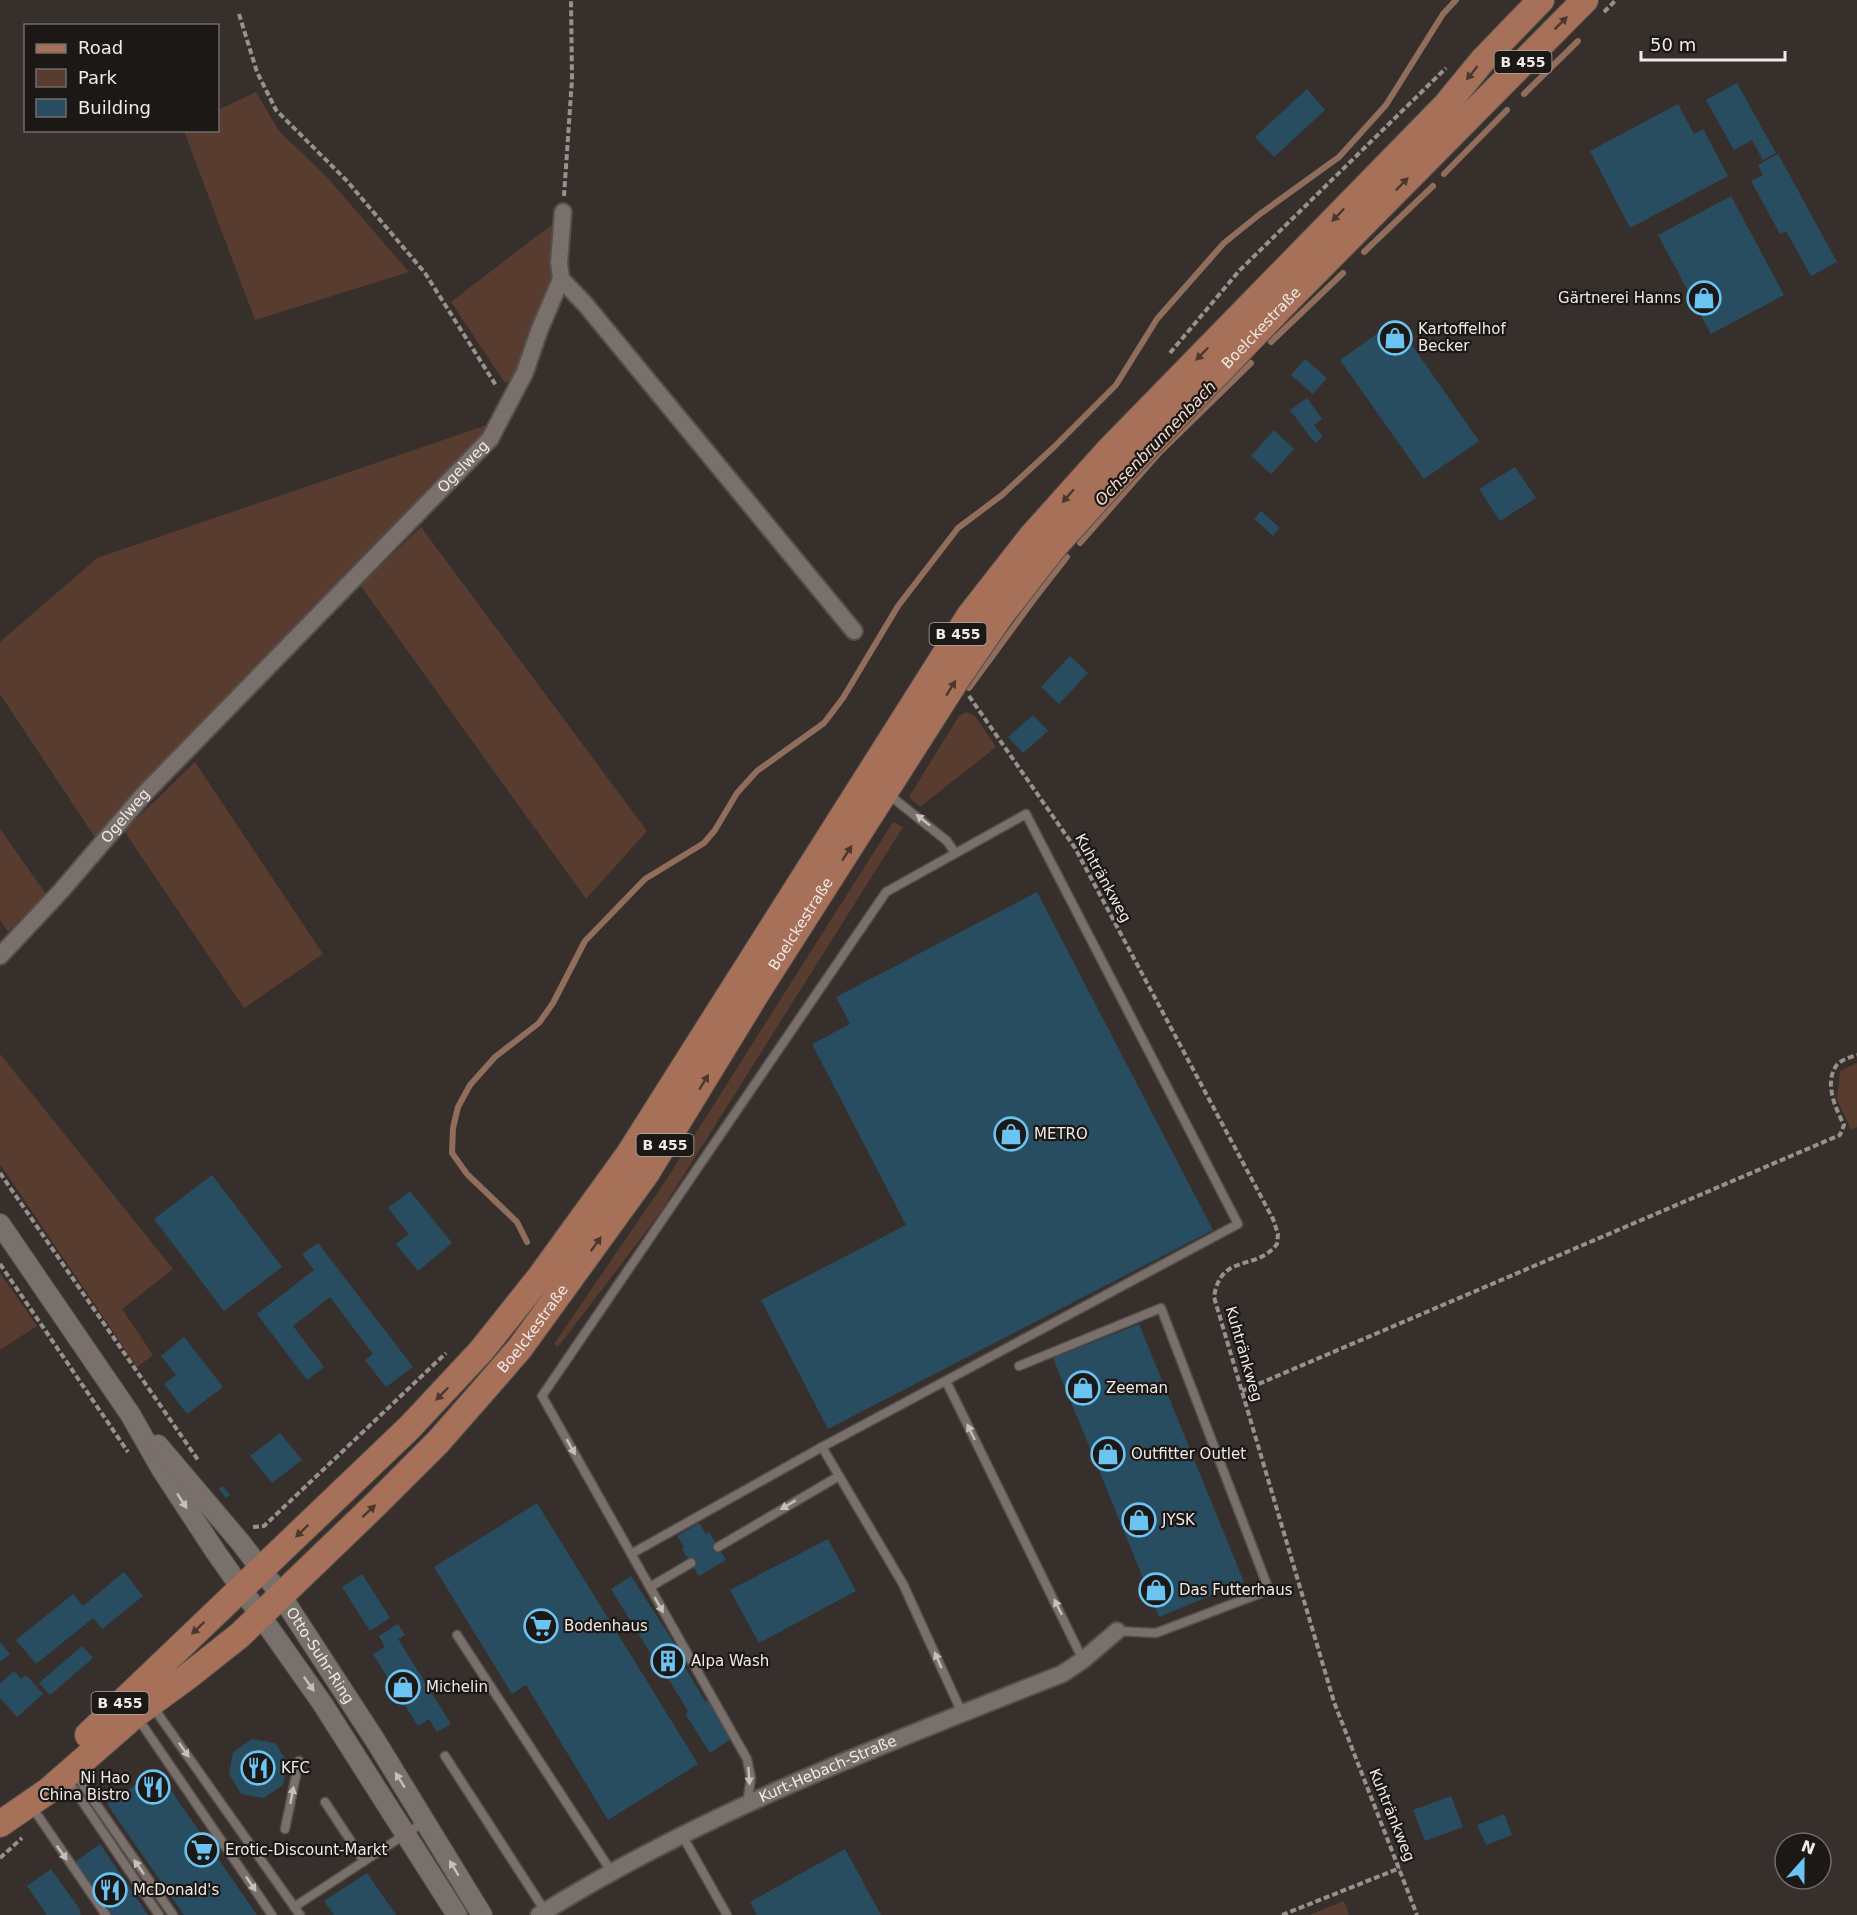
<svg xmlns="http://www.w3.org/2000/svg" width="1857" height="1915" font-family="'DejaVu Sans',sans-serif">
  <rect width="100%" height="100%" fill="#372f2b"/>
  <!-- green -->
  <g fill="#583c30">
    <polygon points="256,92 279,131 325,175 409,272 255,320 184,131 218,130 218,110"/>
    <polygon points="555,222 554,260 549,287 519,374 505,383 451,302"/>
    <polygon points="493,423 357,562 96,839 0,694 0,642 97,558"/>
    <polygon points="421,527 647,831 586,899 360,585"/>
    <polygon points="966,712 975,716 996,747 920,807 909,797 959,716"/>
    <polygon points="195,762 323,954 244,1008 124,831"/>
    <polygon points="893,822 903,827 658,1216 558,1347 554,1344 666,1180"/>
    <polygon points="0,829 46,894 8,932 0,920"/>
    <polygon points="0,1054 173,1269 122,1309 153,1355 137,1367 0,1164"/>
    <polygon points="1857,1063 1857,1127 1851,1130 1837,1099 1840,1071"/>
    <polygon points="0,1273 37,1326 0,1350"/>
    <polygon points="1344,1901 1349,1915 1309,1915"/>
  </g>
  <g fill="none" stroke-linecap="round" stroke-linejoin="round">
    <!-- stream -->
    <g stroke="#916d5c" stroke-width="6">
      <polyline points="1524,94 1578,41"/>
      <polyline points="1444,174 1507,110"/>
      <polyline points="1364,252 1433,186"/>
      <polyline points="1271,342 1343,273"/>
      <polyline points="1080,543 1160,452 1251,363"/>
      <polyline points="969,688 1035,598 1067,557"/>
      <polyline points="527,1242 517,1222 467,1174 452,1153 453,1128 458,1107 470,1085 495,1057 539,1023 553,1003 585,941 645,879 704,843 715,830 737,793 757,771 824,723 843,698 898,606 958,528 1002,495 1054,447 1116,385 1157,319 1224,243 1260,214 1339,157 1386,105 1443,14 1456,0"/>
    </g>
  </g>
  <!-- building -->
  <g fill="#294d60">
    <polygon points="1737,83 1776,153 1763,160 1752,140 1734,150 1706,100"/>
    <polygon points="1307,89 1325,110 1274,157 1255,137"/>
    <polygon points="1678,104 1694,134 1703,129 1728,176 1630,228 1590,151"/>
    <polygon points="1778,154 1837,262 1811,276 1786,231 1780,234 1751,181 1763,175 1758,165"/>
    <polygon points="1731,196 1784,295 1711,334 1658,235"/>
    <polygon points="1395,321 1479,441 1424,479 1340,360"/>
    <polygon points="1305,359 1327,378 1313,394 1291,375"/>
    <polygon points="1307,398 1322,419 1314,425 1323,437 1315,443 1290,410"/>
    <polygon points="1274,430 1294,449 1271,474 1251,456"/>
    <polygon points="1515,467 1536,498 1500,521 1479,489"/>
    <polygon points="1261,511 1280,528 1273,536 1254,519"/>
    <polygon points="1070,656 1088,673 1059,704 1041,687"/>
    <polygon points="1033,715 1048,731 1023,753 1008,737"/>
    <polygon points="1037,892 1213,1230 828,1429 761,1300 906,1225 812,1044 850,1024 836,997"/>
    <polygon points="212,1175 282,1267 224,1311 154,1219"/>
    <polygon points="410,1191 452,1243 418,1271 396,1244 409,1234 388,1208"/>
    <polygon points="318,1243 413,1367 386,1387 365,1360 373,1354 330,1297 293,1326 324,1367 307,1380 257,1314 314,1270 302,1254"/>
    <polygon points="1139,1324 1244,1582 1159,1617 1053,1358"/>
    <polygon points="184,1337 223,1387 187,1414 164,1384 176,1375 161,1356"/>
    <polygon points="280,1433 302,1460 272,1483 250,1456"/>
    <polygon points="223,1486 230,1495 226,1498 219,1489"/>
    <polygon points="537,1503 698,1764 608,1820 526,1685 512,1694 434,1567"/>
    <polygon points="699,1523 706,1534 709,1532 726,1560 699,1576 682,1549 684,1547 677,1536"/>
    <polygon points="828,1539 856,1591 759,1643 730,1590"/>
    <polygon points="124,1572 143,1596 102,1629 93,1618 36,1664 16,1640 73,1594 83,1606"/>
    <polygon points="362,1574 390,1618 370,1631 342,1587"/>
    <polygon points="631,1576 680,1652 678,1655 705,1701 708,1701 731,1739 710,1753 686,1715 688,1711 661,1667 658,1666 611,1589"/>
    <polygon points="398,1624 405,1635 398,1639 451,1724 437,1732 429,1719 418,1726 373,1654 385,1647 379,1636"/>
    <polygon points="0,1642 10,1654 0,1662"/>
    <polygon points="82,1646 93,1658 50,1695 39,1683"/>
    <polygon points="14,1671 21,1679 26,1675 43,1694 17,1717 0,1698 0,1684"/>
    <polygon points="252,1739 275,1743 288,1763 283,1785 264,1798 241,1794 229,1774 233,1752"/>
    <polygon points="157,1770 257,1915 184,1915 107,1804"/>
    <polygon points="1451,1796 1463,1827 1425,1841 1413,1810"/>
    <polygon points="1504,1814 1512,1835 1486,1845 1477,1825"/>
    <polygon points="100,1844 148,1915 107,1915 72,1864"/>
    <polygon points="845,1849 881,1915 757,1915 750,1902"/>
    <polygon points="51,1869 81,1911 79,1912 81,1915 47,1915 27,1886"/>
    <polygon points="367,1873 396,1915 334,1915 324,1901"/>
  </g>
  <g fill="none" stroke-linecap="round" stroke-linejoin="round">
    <defs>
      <g id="service">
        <polyline points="888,794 947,841 955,853"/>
        <polyline points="1019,1366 1161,1308 1269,1590 1156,1633 1117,1631"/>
        <polyline points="946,1381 1083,1660"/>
        <polyline points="822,1447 903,1584 962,1713"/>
        <polyline points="718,1547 839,1476"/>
        <polyline points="631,1554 822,1447 1238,1224 1026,814 886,892 542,1396 747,1759 751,1778 747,1803"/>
        <polyline points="650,1587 691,1563"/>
        <polyline points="457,1635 611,1871"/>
        <polyline points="153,1707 300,1915"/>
        <polyline points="137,1717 272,1915"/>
        <polyline points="445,1756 545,1911"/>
        <polyline points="74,1772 173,1915"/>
        <polyline points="67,1779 159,1915"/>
        <polyline points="325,1802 364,1861"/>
        <polyline points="32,1807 106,1915"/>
        <polyline points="285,1829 299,1761"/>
        <polyline points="682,1835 727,1915"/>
        <polyline points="294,1907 424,1822"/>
      </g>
      <g id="minor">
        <polyline points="561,279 559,263 563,212"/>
        <path id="s1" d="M0,956L61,891L145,793L490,439L525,372L539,331L561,279L585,304L854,631"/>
        <path id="s2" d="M539,1915C702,1813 884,1744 1062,1674L1083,1660L1117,1631"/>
      </g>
      <g id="tertiary">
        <polyline points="0,1224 130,1414 162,1470 215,1551 322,1703 457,1915"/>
        <path id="s3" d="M158,1445L241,1543L280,1594L375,1740L482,1915"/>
      </g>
      <g id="primary">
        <polyline points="88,1735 410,1427 481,1351 540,1277 629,1154 970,615 1031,537 1109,450 1446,105 1483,60 1541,0"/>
        <path id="s4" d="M0,1824L48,1791L135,1715L187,1677L240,1635L376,1504L438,1442L481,1393L520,1348L646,1174L758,991L957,679L1001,615L1054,547L1110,485L1289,299L1585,0"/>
      </g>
    </defs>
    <!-- service casing -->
    <use href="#service" stroke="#554e4a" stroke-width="11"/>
    <!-- minor casing -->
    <use href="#minor" stroke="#554e4a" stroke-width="20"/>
    <!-- tertiary casing -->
    <use href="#tertiary" stroke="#554e4a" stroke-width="22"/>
    <!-- primary casing -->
    <use href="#primary" stroke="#554e4a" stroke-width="28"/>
    <!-- path -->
    <g stroke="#97918e" stroke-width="4" stroke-dasharray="6 3" stroke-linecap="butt">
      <polyline points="1604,12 1616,0"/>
      <polyline points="239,14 257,72 276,110 347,181 425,273 497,387"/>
      <polyline points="564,196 572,79 571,0"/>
      <polyline points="1170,353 1239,271 1446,68"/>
      <path d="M969,696L1075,848L1273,1219L1278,1234L1277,1244C1256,1272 1221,1252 1214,1297L1334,1702L1417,1915"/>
      <polyline points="0,1173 198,1460"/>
      <polyline points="0,1264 128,1452"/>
      <path d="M1242,1391L1840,1135L1844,1125C1836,1109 1824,1084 1836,1066C1840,1060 1851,1057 1857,1055"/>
      <polyline points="253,1527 264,1526 446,1353"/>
      <polyline points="0,1858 22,1838"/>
      <polyline points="1282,1915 1400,1868"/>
    </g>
    <!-- service -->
    <use href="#service" stroke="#796f6b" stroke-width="8"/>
    <!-- minor -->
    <use href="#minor" stroke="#796f6b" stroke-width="16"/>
    <!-- tertiary -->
    <use href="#tertiary" stroke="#796f6b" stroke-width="20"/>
    <!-- primary -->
    <use href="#primary" stroke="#a77159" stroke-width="26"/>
  </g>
  <!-- one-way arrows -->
  <defs><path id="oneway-solid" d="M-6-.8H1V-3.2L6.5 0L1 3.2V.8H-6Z" transform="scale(1.5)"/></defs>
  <g fill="#4c372d">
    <use href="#oneway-solid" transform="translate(1561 23) rotate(-45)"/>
    <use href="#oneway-solid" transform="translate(1472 73) rotate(129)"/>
    <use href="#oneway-solid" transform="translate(1402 184) rotate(-46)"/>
    <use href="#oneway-solid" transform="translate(1338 215) rotate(134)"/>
    <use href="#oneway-solid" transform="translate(1202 354) rotate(134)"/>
    <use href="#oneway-solid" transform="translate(1068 496) rotate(131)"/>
    <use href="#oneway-solid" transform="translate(951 688) rotate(-58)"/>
    <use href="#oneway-solid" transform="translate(847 853) rotate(-57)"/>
    <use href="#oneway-solid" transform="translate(704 1082) rotate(-59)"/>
    <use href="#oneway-solid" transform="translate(596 1244) rotate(-54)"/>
    <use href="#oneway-solid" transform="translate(442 1394) rotate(134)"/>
    <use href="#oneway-solid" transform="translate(369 1511) rotate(-43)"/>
    <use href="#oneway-solid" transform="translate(302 1531) rotate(136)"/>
    <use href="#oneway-solid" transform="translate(198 1628) rotate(136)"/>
  </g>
  <g fill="#c6bfbc">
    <use href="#oneway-solid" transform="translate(923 820) rotate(-141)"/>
    <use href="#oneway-solid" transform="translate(971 1432) rotate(-116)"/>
    <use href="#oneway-solid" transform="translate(571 1447) rotate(61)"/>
    <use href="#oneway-solid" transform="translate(182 1501) rotate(57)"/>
    <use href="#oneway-solid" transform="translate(788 1505) rotate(149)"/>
    <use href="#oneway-solid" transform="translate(659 1605) rotate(61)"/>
    <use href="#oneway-solid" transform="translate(1058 1607) rotate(-116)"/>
    <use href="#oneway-solid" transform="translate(938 1660) rotate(-114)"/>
    <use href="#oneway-solid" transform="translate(309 1684) rotate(55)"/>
    <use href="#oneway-solid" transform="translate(184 1750) rotate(55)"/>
    <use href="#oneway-solid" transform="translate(749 1776) rotate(86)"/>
    <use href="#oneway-solid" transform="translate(400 1780) rotate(-122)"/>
    <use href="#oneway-solid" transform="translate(292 1795) rotate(-79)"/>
    <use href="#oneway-solid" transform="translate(62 1853) rotate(55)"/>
    <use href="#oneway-solid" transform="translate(139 1867) rotate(-125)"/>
    <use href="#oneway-solid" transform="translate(454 1868) rotate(-121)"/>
    <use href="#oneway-solid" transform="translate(251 1884) rotate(56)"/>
  </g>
  <!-- icons -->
  <defs>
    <symbol id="shop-ring" viewBox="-11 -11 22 22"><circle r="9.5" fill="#1b1816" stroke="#6ac3f1" stroke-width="1.5"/><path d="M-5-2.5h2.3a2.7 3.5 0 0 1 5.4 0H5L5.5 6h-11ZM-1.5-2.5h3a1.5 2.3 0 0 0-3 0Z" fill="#6ac3f1"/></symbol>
    <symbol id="supermarket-ring" viewBox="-11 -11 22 22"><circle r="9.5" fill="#1b1816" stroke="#6ac3f1" stroke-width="1.5"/><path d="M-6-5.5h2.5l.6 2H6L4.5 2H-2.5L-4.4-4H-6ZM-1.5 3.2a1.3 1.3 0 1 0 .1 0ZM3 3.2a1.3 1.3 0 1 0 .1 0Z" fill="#6ac3f1"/></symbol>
    <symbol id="building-ring" viewBox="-11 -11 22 22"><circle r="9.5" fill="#1b1816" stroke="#6ac3f1" stroke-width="1.5"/><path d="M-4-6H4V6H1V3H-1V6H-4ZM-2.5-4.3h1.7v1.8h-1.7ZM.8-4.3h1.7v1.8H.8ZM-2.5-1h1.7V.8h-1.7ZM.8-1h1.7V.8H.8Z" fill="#6ac3f1"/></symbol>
    <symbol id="restaurant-ring" viewBox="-11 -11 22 22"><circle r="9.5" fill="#1b1816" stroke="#6ac3f1" stroke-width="1.5"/><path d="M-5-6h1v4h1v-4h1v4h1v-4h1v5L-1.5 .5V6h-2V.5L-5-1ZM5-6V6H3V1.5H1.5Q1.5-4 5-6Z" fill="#6ac3f1"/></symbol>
  </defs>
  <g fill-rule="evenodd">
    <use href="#shop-ring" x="1685" y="279" width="38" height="38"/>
    <use href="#shop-ring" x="1376" y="319" width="38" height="38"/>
    <use href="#shop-ring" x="992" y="1115" width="38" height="38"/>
    <use href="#shop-ring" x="1064" y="1369" width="38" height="38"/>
    <use href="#shop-ring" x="1089" y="1435" width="38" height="38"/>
    <use href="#shop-ring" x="1120" y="1501" width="38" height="38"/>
    <use href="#shop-ring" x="1137" y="1571" width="38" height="38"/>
    <use href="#supermarket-ring" x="522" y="1607" width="38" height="38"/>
    <use href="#building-ring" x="649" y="1642" width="38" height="38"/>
    <use href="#shop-ring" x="384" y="1668" width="38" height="38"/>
    <use href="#restaurant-ring" x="239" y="1749" width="38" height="38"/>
    <use href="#restaurant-ring" x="134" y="1768" width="38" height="38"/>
    <use href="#supermarket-ring" x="183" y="1831" width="38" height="38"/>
    <use href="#restaurant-ring" x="91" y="1871" width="38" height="38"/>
  </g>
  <g text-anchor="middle" stroke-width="4.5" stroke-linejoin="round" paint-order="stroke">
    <!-- shield labels -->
    <g fill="#1b1816" stroke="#b0aba9" stroke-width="1.5">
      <rect x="1494.5" y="51" width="57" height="22" rx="4.5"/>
      <rect x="929.5" y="623" width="57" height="22" rx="4.5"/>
      <rect x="636.5" y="1134" width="57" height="22" rx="4.5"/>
      <rect x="91.5" y="1692" width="57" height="22" rx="4.5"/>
    </g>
    <g font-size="14" font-weight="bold" fill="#f0eae8">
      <text x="1523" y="67">B 455</text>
      <text x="958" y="639">B 455</text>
      <text x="665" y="1150">B 455</text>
      <text x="120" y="1708">B 455</text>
    </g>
    <!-- poi labels -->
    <g font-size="15" fill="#f0eae8" stroke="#1b1816" text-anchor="start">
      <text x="1681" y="303" text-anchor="end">Gärtnerei Hanns</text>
      <text x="1418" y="334">Kartoffelhof<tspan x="1418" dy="17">Becker</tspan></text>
      <text x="1034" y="1139">METRO</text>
      <text x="1106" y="1393">Zeeman</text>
      <text x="1131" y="1459">Outfitter Outlet</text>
      <text x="1162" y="1525">JYSK</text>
      <text x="1179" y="1595">Das Futterhaus</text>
      <text x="564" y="1631">Bodenhaus</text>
      <text x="691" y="1666">Alpa Wash</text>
      <text x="426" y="1692">Michelin</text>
      <text x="281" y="1773">KFC</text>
      <text x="130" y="1783" text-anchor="end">Ni Hao<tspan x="130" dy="17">China Bistro</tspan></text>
      <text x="225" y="1855">Erotic-Discount-Markt</text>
      <text x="133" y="1895">McDonald's</text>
    </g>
    <!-- street labels -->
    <g font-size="15" fill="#f0eae8" stroke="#1b1816">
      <text dy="5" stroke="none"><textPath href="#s4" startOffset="1972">Boelckestraße</textPath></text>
      <text dy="5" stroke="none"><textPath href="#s1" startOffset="674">Ogelweg</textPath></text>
      <text dy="5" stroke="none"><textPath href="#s1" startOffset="188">Ogelweg</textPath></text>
      <text transform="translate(1103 878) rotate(61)" y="5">Kuhtränkweg</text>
      <text dy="5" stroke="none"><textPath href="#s4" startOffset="1216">Boelckestraße</textPath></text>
      <text dy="5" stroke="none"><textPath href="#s4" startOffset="730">Boelckestraße</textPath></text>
      <text transform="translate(1244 1354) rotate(74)" y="5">Kuhtränkweg</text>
      <text dy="5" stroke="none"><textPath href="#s3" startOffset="266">Otto-Suhr-Ring</textPath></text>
      <text dy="5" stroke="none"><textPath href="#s2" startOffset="324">Kurt-Hebach-Straße</textPath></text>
      <text transform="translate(1392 1815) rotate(68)" y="5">Kuhtränkweg</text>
    </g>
    <!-- water labels -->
    <g font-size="16" font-style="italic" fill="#f8ded2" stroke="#1b1816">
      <text transform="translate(1155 443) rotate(-46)" y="6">Ochsenbrunnenbach</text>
    </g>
  </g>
  <!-- legend -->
  <rect x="24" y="24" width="195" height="108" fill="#1b1816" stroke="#706c6a" stroke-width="1.5"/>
  <rect x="36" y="44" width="30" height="9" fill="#a77159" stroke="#706c6a" stroke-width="1.5"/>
  <text x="78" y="54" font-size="18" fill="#f0eae8">Road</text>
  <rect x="36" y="69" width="30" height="18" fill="#583c30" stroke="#706c6a" stroke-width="1.5"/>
  <text x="78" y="84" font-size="18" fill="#f0eae8">Park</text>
  <rect x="36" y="99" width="30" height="18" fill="#294d60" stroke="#706c6a" stroke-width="1.5"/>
  <text x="78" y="114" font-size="18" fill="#f0eae8">Building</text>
  <!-- north arrow -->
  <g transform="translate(1803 1861) rotate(21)"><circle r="28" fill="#1b1816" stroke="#706c6a" stroke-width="1.5"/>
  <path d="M0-4.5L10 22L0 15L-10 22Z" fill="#6ac3f1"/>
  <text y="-9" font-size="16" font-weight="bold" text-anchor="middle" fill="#f0eae8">N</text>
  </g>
  <!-- scale -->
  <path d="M1641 51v9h144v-9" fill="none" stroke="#f0eae8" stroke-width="3"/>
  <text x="1650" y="51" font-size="18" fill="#f0eae8" stroke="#1b1816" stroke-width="4.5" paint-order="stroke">50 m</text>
</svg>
